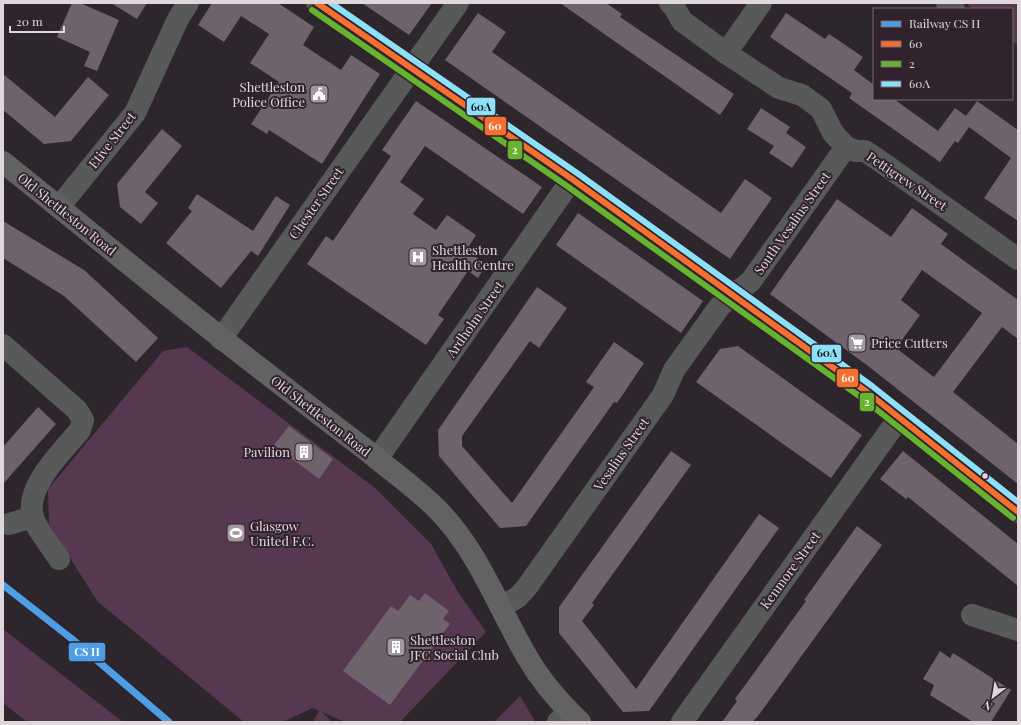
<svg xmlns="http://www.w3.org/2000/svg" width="1021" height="725" font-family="'Playfair Display',serif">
  <rect width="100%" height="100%" fill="#2d262c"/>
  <!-- green -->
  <g fill="#573851">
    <polygon points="966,3 1018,3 1018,46 1012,41 1012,9 973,9"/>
    <polygon points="187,347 375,488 431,544 458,592 486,632 400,722 345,722 322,712 332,722 313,722 319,711 313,708 282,722 244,722 97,601 49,524 48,489 163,351"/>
    <polygon points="3,629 123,722 27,722 3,703"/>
    <polygon points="520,696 535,721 494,722"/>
  </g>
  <!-- building -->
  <g fill="#6e626c" fill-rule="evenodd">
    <polygon points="72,3 80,3 119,20 97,71 84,66 90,52 57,37"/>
    <polygon points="111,3 147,3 137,19"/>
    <polygon points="212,3 278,3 314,27 303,45 341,70 351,55 380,74 322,164 269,130 267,134 251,124 279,82 250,63 269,34 241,16 224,42 198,25"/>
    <polygon points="362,3 432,3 409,35"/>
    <polygon points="560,3 606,3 622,14 620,17 734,94 720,115"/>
    <polygon points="478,13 506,32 492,52 721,213 745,179 772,198 730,259 445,60"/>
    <polygon points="786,13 825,39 829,34 863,57 854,70 874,85 874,99 894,99 938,131 955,108 966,116 977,101 1018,130 1018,221 984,198 1011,158 969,127 958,143 955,141 940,162 849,98 852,93 770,37"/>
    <polygon points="3,74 55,117 88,77 109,95 71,141 44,144 3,110"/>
    <polygon points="416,101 542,187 523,214 425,146 400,182 424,199 413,214 436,230 447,215 476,235 466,251 487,264 478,278 468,271 438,315 444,319 426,345 307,264 326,236 333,241 391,156 382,150"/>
    <polygon points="761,108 790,127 786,133 806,147 792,168 769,153 774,146 747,129"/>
    <polygon points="162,129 182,146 145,192 158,203 141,224 120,207 117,184"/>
    <polygon points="197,194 253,231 276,196 290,205 258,256 251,251 221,288 166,243 192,211 188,208"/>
    <path d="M837,199L891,237L912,208L948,234L941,244L1018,300V339L1002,327L953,392L1018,444V484L868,366L770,294ZM922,270L982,313L934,377L896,348L920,315L901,300Z"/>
    <polygon points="578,213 703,301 681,333 556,245"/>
    <polygon points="3,221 84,270 158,338 136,362 64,296 3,258"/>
    <polygon points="537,287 567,308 539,348 530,341 462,436 462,446 512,503 594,387 586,382 614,342 644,363 617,403 614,402 526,526 500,528 439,456 438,430"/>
    <polygon points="738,346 862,435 831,478 696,382 720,349"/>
    <polygon points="38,407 56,424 3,484 3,447"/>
    <polygon points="289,426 333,459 319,479 274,445"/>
    <polygon points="671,451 691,465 592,603 594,605 582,621 636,689 759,514 779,528 649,711 623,712 559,633 559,607"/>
    <polygon points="903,451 1018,544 1018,586 908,497 906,499 880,479"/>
    <polygon points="857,526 882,545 758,716 752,722 722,722 737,701 735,699 806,601 804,600"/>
    <polygon points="425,593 449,611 443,619 450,624 390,705 343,671 391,606 398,611 410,595 419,601"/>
    <polygon points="940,651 950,658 953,653 1011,690 991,722 973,722 930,695 934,685 923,679"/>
  </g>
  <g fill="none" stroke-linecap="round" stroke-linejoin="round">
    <!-- minor -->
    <g stroke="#585a5a" stroke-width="22">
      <polyline points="317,3 572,179 867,392 1018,512"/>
      <polyline points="670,3 674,7 682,21 726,53 779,88 802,95 821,109 833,133 846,147 856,151 865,151 877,159 1018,259"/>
      <polyline points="947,3 954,9"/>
      <polyline points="726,53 761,3"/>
      <polyline points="59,207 135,113 178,19 188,3"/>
      <polyline points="221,339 458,3"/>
      <path d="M3,345L77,410L83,420L80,430C63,451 24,487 33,517C35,527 53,549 59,559"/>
      <polyline points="377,459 572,179"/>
      <polyline points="9,524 33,517"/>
      <polyline points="501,607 518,597 527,587 663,395 674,370 720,306 751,281 846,147"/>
      <polyline points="972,615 1018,630"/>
      <polyline points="558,722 569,712"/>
      <polyline points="682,722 899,418"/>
    </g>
    <!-- major -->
    <path stroke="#626263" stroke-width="22" d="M3,162C89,231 174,302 261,369C296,396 330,423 365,449C389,469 415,487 437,509C479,552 497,605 526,655C540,680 559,702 580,722"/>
    <defs>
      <polyline id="bus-1" points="317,3 572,179 867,392 1018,512"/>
      <polyline id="bus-2" points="312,10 567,186 862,398 1013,518"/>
      <polyline id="bus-3" points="331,3 577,173 872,386 1018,502"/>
    </defs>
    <!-- bus-1 casing -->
    <use href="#bus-1" stroke="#30232d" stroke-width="9"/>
    <!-- bus-2 casing -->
    <use href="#bus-2" stroke="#30232d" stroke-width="9"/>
    <!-- bus-3 casing -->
    <use href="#bus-3" stroke="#30232d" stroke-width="9"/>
    <!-- bus-1 -->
    <use href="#bus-1" stroke="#f46f30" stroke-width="6"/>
    <!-- bus-2 -->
    <use href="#bus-2" stroke="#65b32e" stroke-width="6"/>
    <!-- bus-3 -->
    <use href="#bus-3" stroke="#8ce1f9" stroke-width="6"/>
    <defs>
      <polyline id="rail-1" points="3,585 72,639 169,722"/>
    </defs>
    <!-- rail-1 casing -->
    <use href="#rail-1" stroke="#30232d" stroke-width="10"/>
    <!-- rail-1 -->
    <use href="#rail-1" stroke="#4d9ee5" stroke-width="7"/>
  </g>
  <!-- icons -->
  <defs>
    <symbol id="civic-square" viewBox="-11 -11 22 22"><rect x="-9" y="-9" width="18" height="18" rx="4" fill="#a1999f" stroke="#30232d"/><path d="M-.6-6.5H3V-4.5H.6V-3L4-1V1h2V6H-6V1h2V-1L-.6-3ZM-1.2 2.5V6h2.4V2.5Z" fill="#fff"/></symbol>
    <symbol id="hospital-square" viewBox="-11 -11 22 22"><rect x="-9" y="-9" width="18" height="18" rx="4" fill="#a1999f" stroke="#30232d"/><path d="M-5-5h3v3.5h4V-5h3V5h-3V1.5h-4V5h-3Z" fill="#fff"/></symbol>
    <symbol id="supermarket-square" viewBox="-11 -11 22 22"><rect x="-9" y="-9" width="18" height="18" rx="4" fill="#a1999f" stroke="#30232d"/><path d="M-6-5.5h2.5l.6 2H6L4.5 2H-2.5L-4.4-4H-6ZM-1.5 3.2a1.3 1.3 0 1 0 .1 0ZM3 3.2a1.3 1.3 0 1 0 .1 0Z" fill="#fff"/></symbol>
    <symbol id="building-square" viewBox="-11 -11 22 22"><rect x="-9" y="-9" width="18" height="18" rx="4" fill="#a1999f" stroke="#30232d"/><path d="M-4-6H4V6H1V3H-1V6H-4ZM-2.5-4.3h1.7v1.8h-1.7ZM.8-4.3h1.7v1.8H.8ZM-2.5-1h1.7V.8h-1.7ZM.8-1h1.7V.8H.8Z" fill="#fff"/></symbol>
    <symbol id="stadium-square" viewBox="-11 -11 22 22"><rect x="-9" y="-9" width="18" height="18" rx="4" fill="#a1999f" stroke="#30232d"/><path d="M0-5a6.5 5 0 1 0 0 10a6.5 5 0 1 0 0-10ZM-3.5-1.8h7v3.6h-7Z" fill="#fff"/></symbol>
  </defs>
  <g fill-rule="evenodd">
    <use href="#civic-square" x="308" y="83" width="22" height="22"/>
    <use href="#hospital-square" x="407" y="246" width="22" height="22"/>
    <use href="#supermarket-square" x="846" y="332" width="22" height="22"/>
    <use href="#building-square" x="293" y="441" width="22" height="22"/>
    <use href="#stadium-square" x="225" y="522" width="22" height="22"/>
    <use href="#building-square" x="385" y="636" width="22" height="22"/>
  </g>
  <!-- markers -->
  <circle fill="#e0d7dd" stroke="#30232d" stroke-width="1.5" cx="985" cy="476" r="3.5"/>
  <g text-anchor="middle" stroke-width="4" stroke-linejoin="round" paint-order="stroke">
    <!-- poi labels -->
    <g font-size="13" fill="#e0d7dd" stroke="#30232d" text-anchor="start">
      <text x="305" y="92" text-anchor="end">Shettleston<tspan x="305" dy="15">Police Office</tspan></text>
      <text x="432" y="255">Shettleston<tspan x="432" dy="15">Health Centre</tspan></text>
      <text x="871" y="348">Price Cutters</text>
      <text x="290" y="457" text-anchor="end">Pavilion</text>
      <text x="250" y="531">Glasgow<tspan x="250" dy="15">United F.C.</tspan></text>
      <text x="410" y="645">Shettleston<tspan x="410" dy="15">JFC Social Club</tspan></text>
    </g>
    <!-- street labels -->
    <g font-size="13" fill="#e0d7dd" stroke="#30232d">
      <text transform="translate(112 140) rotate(-52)" y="5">Etive Street</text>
      <text transform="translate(907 181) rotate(34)" y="5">Pettigrew Street</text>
      <text transform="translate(316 203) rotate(-55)" y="5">Chester Street</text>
      <text transform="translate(67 214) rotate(39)" y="5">Old Shettleston Road</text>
      <text transform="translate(792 223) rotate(-55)" y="5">South Vesalius Street</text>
      <text transform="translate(475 319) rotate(-55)" y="5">Ardholm Street</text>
      <text transform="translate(321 416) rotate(38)" y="5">Old Shettleston Road</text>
      <text transform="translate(621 454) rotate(-55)" y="5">Vesalius Street</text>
      <text transform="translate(790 570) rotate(-54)" y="5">Kenmore Street</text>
    </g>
  </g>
  <g stroke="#30232d" stroke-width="1.5">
    <rect x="466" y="97" width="30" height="19" rx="4" fill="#8ce1f9"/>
    <rect x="484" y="116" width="23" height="20" rx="4" fill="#f46f30"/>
    <rect x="507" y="140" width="16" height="20" rx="4" fill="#65b32e"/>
    <rect x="811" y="344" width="31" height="19" rx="4" fill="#8ce1f9"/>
    <rect x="836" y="368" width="23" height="20" rx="4" fill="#f46f30"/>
    <rect x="859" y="392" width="16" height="20" rx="4" fill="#65b32e"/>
    <rect x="68" y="642" width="38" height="20" rx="4" fill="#4d9ee5"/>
  </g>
  <g font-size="11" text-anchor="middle" font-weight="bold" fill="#fff">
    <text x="495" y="130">60</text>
    <text x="515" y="154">2</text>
    <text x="848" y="382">60</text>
    <text x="867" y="406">2</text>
    <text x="87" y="656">CS H</text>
  </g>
  <g font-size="11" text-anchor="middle" font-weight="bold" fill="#111">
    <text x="481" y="111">60A</text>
    <text x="827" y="357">60A</text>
  </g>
  <!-- border -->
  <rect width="1021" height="725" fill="none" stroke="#e0d7dd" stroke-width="8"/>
  <!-- legend -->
  <rect x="873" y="8" width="140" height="92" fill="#30232d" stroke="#766b73"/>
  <rect x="881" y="21" width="20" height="6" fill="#4d9ee5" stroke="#766b73"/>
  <text x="909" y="28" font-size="12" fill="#e0d7dd">Railway CS H</text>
  <rect x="881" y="41" width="20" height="6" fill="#f46f30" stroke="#766b73"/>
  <text x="909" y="48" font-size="12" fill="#e0d7dd">60</text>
  <rect x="881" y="61" width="20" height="6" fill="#65b32e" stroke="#766b73"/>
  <text x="909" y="68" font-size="12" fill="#e0d7dd">2</text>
  <rect x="881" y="81" width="20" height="6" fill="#8ce1f9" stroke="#766b73"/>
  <text x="909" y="88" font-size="12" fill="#e0d7dd">60A</text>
  <!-- north arrow -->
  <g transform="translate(993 697) rotate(211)" stroke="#30232d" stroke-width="3" paint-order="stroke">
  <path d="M0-3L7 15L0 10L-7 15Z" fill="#e0d7dd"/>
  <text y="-6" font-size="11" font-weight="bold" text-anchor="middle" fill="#e0d7dd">N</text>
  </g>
  <!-- scale -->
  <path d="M10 26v6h54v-6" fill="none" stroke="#e0d7dd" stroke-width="2"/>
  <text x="16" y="26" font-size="12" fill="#e0d7dd" stroke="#30232d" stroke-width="3" paint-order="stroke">20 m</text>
</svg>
